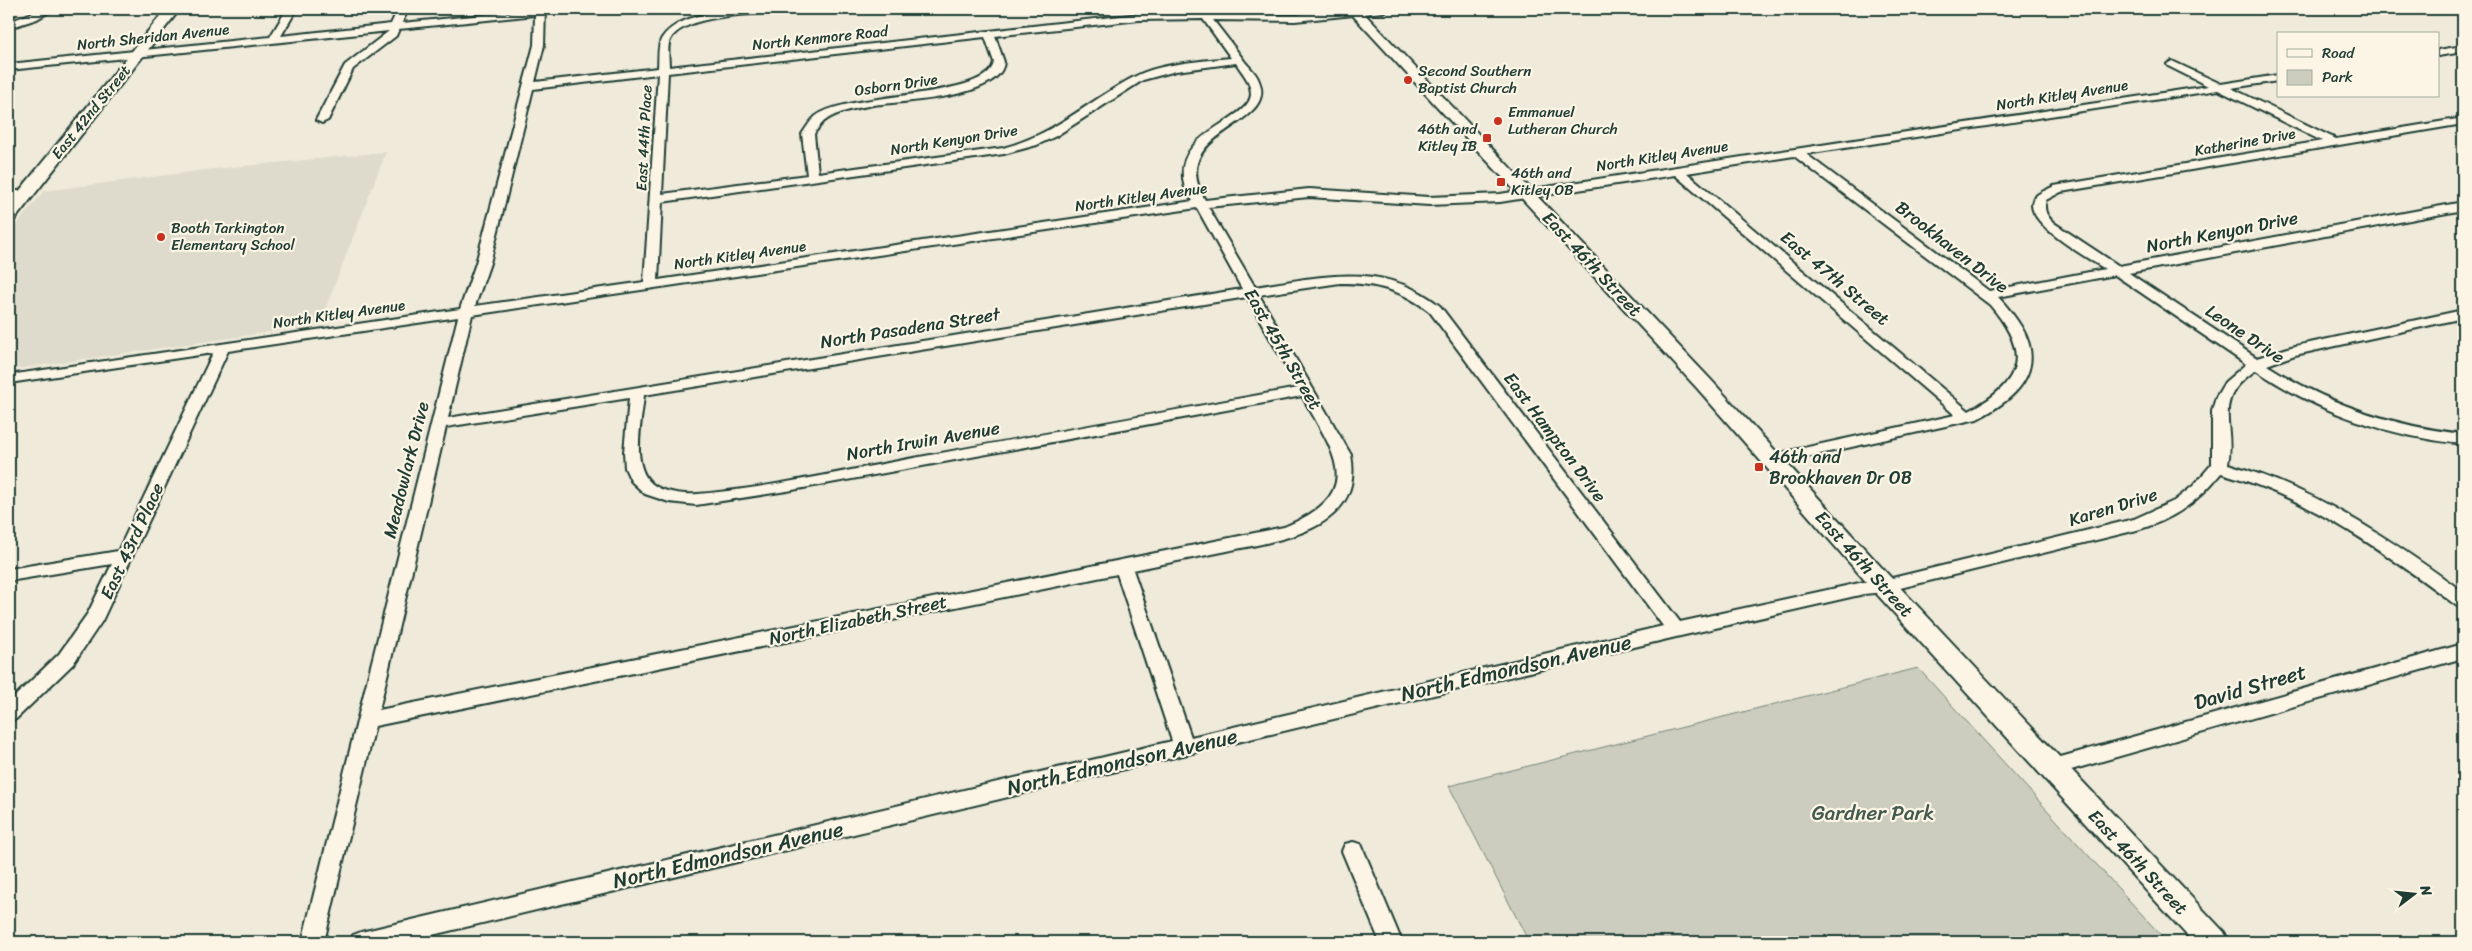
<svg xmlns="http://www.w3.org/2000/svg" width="2472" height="951" font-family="Sriracha,sans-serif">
  <rect width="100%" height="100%" fill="#efeada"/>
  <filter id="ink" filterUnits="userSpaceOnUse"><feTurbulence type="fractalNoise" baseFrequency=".02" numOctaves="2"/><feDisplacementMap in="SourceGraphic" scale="10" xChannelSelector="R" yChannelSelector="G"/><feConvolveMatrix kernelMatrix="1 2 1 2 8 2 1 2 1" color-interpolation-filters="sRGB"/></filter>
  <g filter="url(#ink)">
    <!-- built -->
    <polygon fill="#dedbcc" points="386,152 319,325 9,370 9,234 44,191 214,169"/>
    <!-- green -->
    <polygon fill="#cccdbf" stroke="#76857a" points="1918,668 2167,942 1529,942 1449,786"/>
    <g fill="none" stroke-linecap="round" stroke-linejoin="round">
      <defs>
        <g id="street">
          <polygon points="42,9 54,9 37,19 9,28 9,22"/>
          <path d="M287,9H297L281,36L391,24L398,9H408L402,23L545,9L544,45L535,82L658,68C659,60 657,45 662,38C682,8 753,7 786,9L781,12C756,14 683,14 670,40C667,47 669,59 669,67L1139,14L1198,13L1195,9H1205L1208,14L1295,15L1357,9H1388L1383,12L1295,21L1213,20C1224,34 1235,48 1245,62C1250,68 1257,74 1259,81C1279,128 1164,130 1205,200L1309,189L1429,197L1500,194L2208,86L2168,66L2167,64L2172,61L2221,84L2278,75V81L2231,88L2336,139L2463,118V124L2061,192L2046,200C2043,211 2047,216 2054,223L2119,266L2463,202V210L2129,273L2257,358L2291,347L2463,310V318L2295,355L2267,365C2327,404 2393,426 2463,434V444C2390,437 2317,412 2256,370C2210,401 2236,424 2228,464C2316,489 2389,538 2463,592V607L2457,606C2383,551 2310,498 2221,473C2198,502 2173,520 2137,530L1884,592L1864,594L1676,637L403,942H350L353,935L361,932L1172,741L1117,574L375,726L324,942H302L458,317L228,351L102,621L73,664L16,719L9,722V702L59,654L88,613L112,564L9,581V569L118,551L213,353L9,383V375L460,309L476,263L534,45L535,15L399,29L396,36L353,69L328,120L322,123L316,120L345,65L389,31L9,70V64L270,37ZM1203,19L1231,58C1202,61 1160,63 1134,77C1086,102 1058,133 1003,148L818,173L814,134C817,130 821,123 826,120C840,111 857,108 873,105C901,101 1001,99 1004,62L995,36L1139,20ZM985,37L994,62C988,100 849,91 816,116C811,120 806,128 802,134L807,175L662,194L668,73ZM1236,63C1242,73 1251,81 1251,94C1250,122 1172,131 1184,184C1185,190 1190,196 1193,201L658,280L662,202L1004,154L1037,145L1056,136L1143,80L1176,71ZM658,74L644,282L475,306L490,263L533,89ZM2218,90L2322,141L2054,186C2049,189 2040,192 2036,196C2014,218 2090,259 2105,269L1989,291L1806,154ZM1794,156L1990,305C2030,352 2024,382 1969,411L1687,173ZM1675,175L1955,415L1771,455L1765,456L1763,460L1765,464L1771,465L1977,419C2014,400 2047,372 2022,328C2015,317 2007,306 1998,297L2115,275L2246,364L2225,382L2216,397L2212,411V464L2193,486L2174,501L2134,519L1884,580L1864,582L1680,622L1440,306C1382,260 1321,277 1255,287L1208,207L1309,197L1429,205L1500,202ZM1197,208L1242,289L448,418L472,315ZM1340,283C1375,283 1403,290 1430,312L1663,626L1191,737L1133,570C1164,564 1196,557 1227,551C1280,540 1365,530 1351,455L1259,295ZM1247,297L1298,388C1170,411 1042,434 914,458C843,471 770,488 698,494C686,495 668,493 657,487C628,471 642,422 644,395ZM1302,396C1335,455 1367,493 1284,527L379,710L446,427L629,398L624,452L625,468L631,481L645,494L669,502L696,505L787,491Z"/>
          <polygon points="2463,46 2463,52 2438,56 2438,50"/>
          <polygon points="26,190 32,194 30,197 9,200 9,192"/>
          <polygon points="2463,644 2463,658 2050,776 2043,774 2040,768 2043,762 2050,760"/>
          <polygon points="1353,842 1361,844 1402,942 1380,942 1342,851 1345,844"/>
        </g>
        <g id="secondary">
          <polygon points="166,9 180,9 15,219 9,220 9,204"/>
          <polygon points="1347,9 1360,9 1711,380 1893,580 2224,932 2229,942 2193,942 1875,592 1697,388"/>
        </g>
      </defs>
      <!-- street casing -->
      <use href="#street" stroke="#1f3d34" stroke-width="4"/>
      <!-- secondary casing -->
      <use href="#secondary" stroke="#1f3d34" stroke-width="4"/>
      <!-- street -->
      <use href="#street" fill="#fcf5e5" fill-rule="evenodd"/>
      <!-- secondary -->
      <use href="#secondary" fill="#fcf5e5" fill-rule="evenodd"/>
    </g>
  </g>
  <!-- markers -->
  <g fill="#c8321e" stroke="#fcf5e5" stroke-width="2">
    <circle cx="1408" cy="80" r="5"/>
    <circle cx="1498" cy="121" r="5"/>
    <rect x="1482" y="133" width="10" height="10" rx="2.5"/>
    <rect x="1496" y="177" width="10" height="10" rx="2.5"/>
    <circle cx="161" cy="237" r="5"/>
    <rect x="1754" y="462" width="10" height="10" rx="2.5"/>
  </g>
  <g text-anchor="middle" stroke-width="4.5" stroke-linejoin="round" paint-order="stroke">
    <!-- far-street labels -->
    <g font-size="15" fill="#1f3d34" stroke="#fcf5e5">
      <text transform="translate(153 37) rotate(-6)" y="5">North Sheridan Avenue</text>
      <text transform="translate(820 38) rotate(-6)" y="5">North Kenmore Road</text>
      <text transform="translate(896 85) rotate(-8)" y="5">Osborn Drive</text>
      <text transform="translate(2062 95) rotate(-9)" y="5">North Kitley Avenue</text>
      <text transform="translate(91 112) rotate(-51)" y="5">East 42nd Street</text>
      <text transform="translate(644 138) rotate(-87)" y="5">East 44th Place</text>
      <text transform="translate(954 140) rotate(-9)" y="5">North Kenyon Drive</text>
      <text transform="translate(2245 142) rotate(-10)" y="5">Katherine Drive</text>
      <text transform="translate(1662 156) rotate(-9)" y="5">North Kitley Avenue</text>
      <text transform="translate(1141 197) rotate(-8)" y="5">North Kitley Avenue</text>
      <text transform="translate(740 255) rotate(-8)" y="5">North Kitley Avenue</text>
      <text transform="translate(339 314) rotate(-8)" y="5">North Kitley Avenue</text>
    </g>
    <!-- far-poi labels -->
    <g font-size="15" fill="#1f3d34" stroke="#fcf5e5" text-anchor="start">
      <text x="1418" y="76">Second Southern<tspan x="1418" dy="17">Baptist Church</tspan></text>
      <text x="1508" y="117">Emmanuel<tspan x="1508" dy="17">Lutheran Church</tspan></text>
      <text x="1477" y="134" text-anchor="end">46th and<tspan x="1477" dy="17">Kitley IB</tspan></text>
      <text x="1511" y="178">46th and<tspan x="1511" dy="17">Kitley OB</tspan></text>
      <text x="171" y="233">Booth Tarkington<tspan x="171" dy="17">Elementary School</tspan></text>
    </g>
    <!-- street labels -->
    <g font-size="18" fill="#1f3d34" stroke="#fcf5e5">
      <text transform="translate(2222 232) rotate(-11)" y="6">North Kenyon Drive</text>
      <text transform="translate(1952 247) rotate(38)" y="6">Brookhaven Drive</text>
      <text transform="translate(1592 264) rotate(47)" y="6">East 46th Street</text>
      <text transform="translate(1835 278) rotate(40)" y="6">East 47th Street</text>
      <text transform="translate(910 328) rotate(-9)" y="6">North Pasadena Street</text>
      <text transform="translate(2245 334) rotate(34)" y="6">Leone Drive</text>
      <text transform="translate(1283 349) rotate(60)" y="6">East 45th Street</text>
      <text transform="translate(1555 437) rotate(53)" y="6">East Hampton Drive</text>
      <text transform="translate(923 441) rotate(-10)" y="6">North Irwin Avenue</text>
      <text transform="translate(406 470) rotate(-76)" y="6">Meadowlark Drive</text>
      <text transform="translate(2113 507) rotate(-17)" y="6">Karen Drive</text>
      <text transform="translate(132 541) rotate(-65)" y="6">East 43rd Place</text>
      <text transform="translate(1864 564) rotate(48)" y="6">East 46th Street</text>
      <text transform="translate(858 620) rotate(-12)" y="6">North Elizabeth Street</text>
      <text transform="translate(2138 862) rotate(47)" y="6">East 46th Street</text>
    </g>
    <!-- poi labels -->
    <g font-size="18" fill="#1f3d34" stroke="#fcf5e5" text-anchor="start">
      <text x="1769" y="463">46th and<tspan x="1769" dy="21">Brookhaven Dr OB</tspan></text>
    </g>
    <!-- near-street labels -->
    <g font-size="21" fill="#1f3d34" stroke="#fcf5e5">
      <text transform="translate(1516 668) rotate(-13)" y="7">North Edmondson Avenue</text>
      <text transform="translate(2250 687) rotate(-16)" y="7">David Street</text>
      <text transform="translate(1122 762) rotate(-13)" y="7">North Edmondson Avenue</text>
      <text transform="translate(728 855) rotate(-13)" y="7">North Edmondson Avenue</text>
    </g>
    <!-- near-park labels -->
    <g font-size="21" fill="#425a50" stroke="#fcf5e5">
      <text x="1873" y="820">Gardner Park</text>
    </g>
  </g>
  <!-- margin -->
  <rect width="2472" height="951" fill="none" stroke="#fcf5e5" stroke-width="30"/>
  <rect x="15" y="15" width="2442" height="921" fill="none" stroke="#1f3d34" stroke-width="2" filter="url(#ink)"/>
  <!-- legend -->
  <rect x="2277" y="32" width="162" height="65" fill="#fcf5e5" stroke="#a4ab9e"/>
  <rect x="2287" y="49" width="25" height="8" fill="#fcf5e5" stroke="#a4ab9e"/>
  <text x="2322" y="58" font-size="15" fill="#1f3d34">Road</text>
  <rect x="2287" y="70" width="25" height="15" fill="#cccdbf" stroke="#a4ab9e"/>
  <text x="2322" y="82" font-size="15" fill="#1f3d34">Park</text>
  <!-- north arrow -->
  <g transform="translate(2414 894) rotate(74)" stroke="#fcf5e5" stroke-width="4" paint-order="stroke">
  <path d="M0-4L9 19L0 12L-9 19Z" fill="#1f3d34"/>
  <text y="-8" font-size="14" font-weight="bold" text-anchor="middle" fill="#1f3d34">N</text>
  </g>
</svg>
